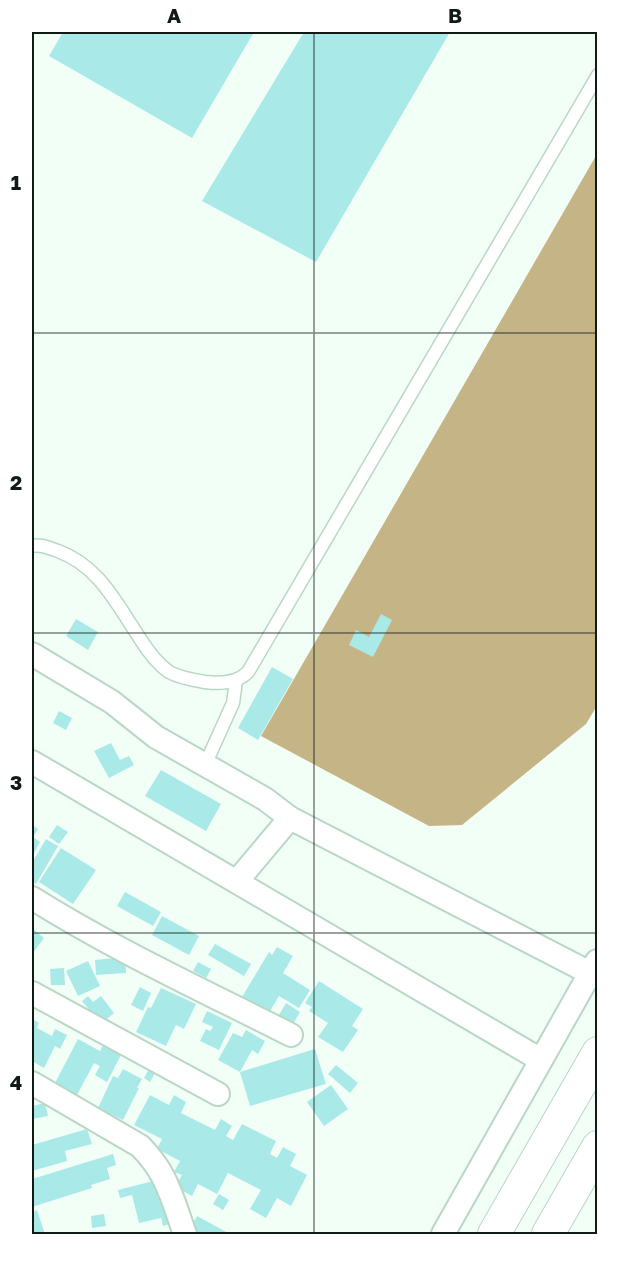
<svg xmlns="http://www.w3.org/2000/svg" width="629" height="1266" font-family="'Golos Text',sans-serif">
  <rect width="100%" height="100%" fill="#f2fff7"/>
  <!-- forest -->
  <polygon fill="#c5b486" points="597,154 598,704 586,724 462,825 429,826 261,736"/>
  <!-- building -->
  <g fill="#a9eae8">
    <polygon points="63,32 254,32 192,138 49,56"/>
    <polygon points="304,32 450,32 316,262 202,201"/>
    <polygon points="381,614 392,620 373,657 349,645 356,630 369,637"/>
    <polygon points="76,619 98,632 88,650 66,636"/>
    <polygon points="272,667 293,679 258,740 238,728"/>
    <polygon points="59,711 72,718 66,730 53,723"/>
    <polygon points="111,743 120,760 129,756 134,765 109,778 94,751"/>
    <polygon points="161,770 221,804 206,831 145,796"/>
    <polygon points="32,825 38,829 33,837 40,842 32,857"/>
    <polygon points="57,825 68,832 59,844 49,837"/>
    <polygon points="46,839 58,846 36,884 32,881 32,863"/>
    <polygon points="61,848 96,870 73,904 39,882"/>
    <polygon points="125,892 161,912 153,926 117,906"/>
    <polygon points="162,916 199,936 189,955 152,935"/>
    <polygon points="32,928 44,938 32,954"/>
    <polygon points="215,944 251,964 244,976 208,955"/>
    <polygon points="277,947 293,956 283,973 310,990 299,1008 279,996 269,1013 242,997 269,952 272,955"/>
    <polygon points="125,957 126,973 96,975 95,960"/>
    <polygon points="88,961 100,986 78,996 66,971"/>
    <polygon points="198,962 211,969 206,978 193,971"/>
    <polygon points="64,968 65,985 51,985 50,969"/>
    <polygon points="319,981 363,1009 352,1026 358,1030 343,1052 318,1037 328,1023 309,1011 312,1007 305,1003"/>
    <polygon points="140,987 151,993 143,1011 131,1005"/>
    <polygon points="161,988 196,1004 184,1029 176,1025 166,1046 136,1032 148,1007 151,1008"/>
    <polygon points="88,996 93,1002 101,996 114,1013 101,1024 82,1001"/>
    <polygon points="286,1003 300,1012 293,1024 279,1015"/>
    <polygon points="207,1011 232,1023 219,1050 200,1041 206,1029 210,1031 213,1027 202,1022"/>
    <polygon points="32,1019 39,1023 37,1028 52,1036 55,1029 67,1035 60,1049 55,1046 44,1068 32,1061"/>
    <polygon points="246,1030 265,1041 258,1054 252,1050 240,1072 218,1060 233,1033 242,1037"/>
    <polygon points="78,1039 100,1051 103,1045 121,1055 107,1082 95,1075 100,1066 94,1063 76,1097 54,1085"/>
    <polygon points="315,1049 326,1084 250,1106 240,1072"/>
    <polygon points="336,1065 358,1083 350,1093 328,1074"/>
    <polygon points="123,1069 142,1079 137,1088 139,1088 123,1120 98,1108 113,1076 118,1078"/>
    <polygon points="149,1069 155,1073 150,1082 144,1078"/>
    <polygon points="331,1085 348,1109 324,1126 307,1102"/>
    <polygon points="150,1095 169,1105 174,1095 186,1102 181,1113 215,1130 221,1119 232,1126 226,1136 233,1140 242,1124 276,1141 270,1154 277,1158 283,1147 296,1154 290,1166 307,1175 291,1206 277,1198 266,1218 250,1209 261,1190 228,1173 217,1194 198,1184 192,1196 175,1187 182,1175 174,1172 180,1161 157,1149 162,1139 134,1125"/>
    <polygon points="45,1103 48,1116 32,1119 32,1106"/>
    <polygon points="87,1129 92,1144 65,1151 67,1161 32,1171 32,1145"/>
    <polygon points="113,1154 116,1165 107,1168 110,1179 91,1185 92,1188 32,1207 32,1179"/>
    <polygon points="157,1180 169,1224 163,1226 161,1218 139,1223 132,1195 120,1198 118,1190"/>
    <polygon points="219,1194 229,1200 223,1210 213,1204"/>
    <polygon points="37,1210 45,1234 32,1234 32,1212"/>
    <polygon points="104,1214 106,1226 92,1228 91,1216"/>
    <polygon points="197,1216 230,1234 200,1234 190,1229"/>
  </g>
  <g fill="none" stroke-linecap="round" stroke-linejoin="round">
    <defs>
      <g id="service">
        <path d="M32,546C41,544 49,548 58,551C99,566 116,603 139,637C147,650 156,663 169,672C180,678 193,680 205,682C220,684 237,683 248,672L598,75"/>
        <polyline points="205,765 233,703 236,681"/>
      </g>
      <g id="minor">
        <polyline points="32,654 112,702 156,737 265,799 290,818 237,881"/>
        <polyline points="32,762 541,1060"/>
        <polyline points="290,818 590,973"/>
        <path d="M32,898C115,950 204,991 291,1035"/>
        <polyline points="32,993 218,1094"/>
        <path d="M32,1083L140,1146C168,1174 172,1199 185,1234"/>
        <polyline points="443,1234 597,961"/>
      </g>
      <g id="secondary">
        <polyline points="494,1234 598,1053"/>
        <polyline points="548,1234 598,1147"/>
      </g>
    </defs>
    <!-- service casing -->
    <use href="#service" stroke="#b9d7c5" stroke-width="15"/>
    <!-- minor casing -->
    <use href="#minor" stroke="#b9d7c5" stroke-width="26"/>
    <!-- secondary casing -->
    <use href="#secondary" stroke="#b9d7c5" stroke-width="34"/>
    <!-- service -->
    <use href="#service" stroke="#fff" stroke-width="12"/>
    <!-- minor -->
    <use href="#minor" stroke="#fff" stroke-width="22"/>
    <!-- secondary -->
    <use href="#secondary" stroke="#fff" stroke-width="32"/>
  </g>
  <!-- grid -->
  <path fill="none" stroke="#101b15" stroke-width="1.5" stroke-opacity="0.55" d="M314,32V1234M32,333H598M32,633H598M32,933H598"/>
  <!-- border -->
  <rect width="629" height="1266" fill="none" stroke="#ffffff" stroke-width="66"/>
  <rect x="33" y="33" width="563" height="1200" fill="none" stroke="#101b15" stroke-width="2"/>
  <g font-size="20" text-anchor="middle" font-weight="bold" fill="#101b15">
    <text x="174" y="23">A</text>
    <text x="455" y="23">B</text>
    <text x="16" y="190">1</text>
    <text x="16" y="490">2</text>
    <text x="16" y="790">3</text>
    <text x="16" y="1090">4</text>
  </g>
</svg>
